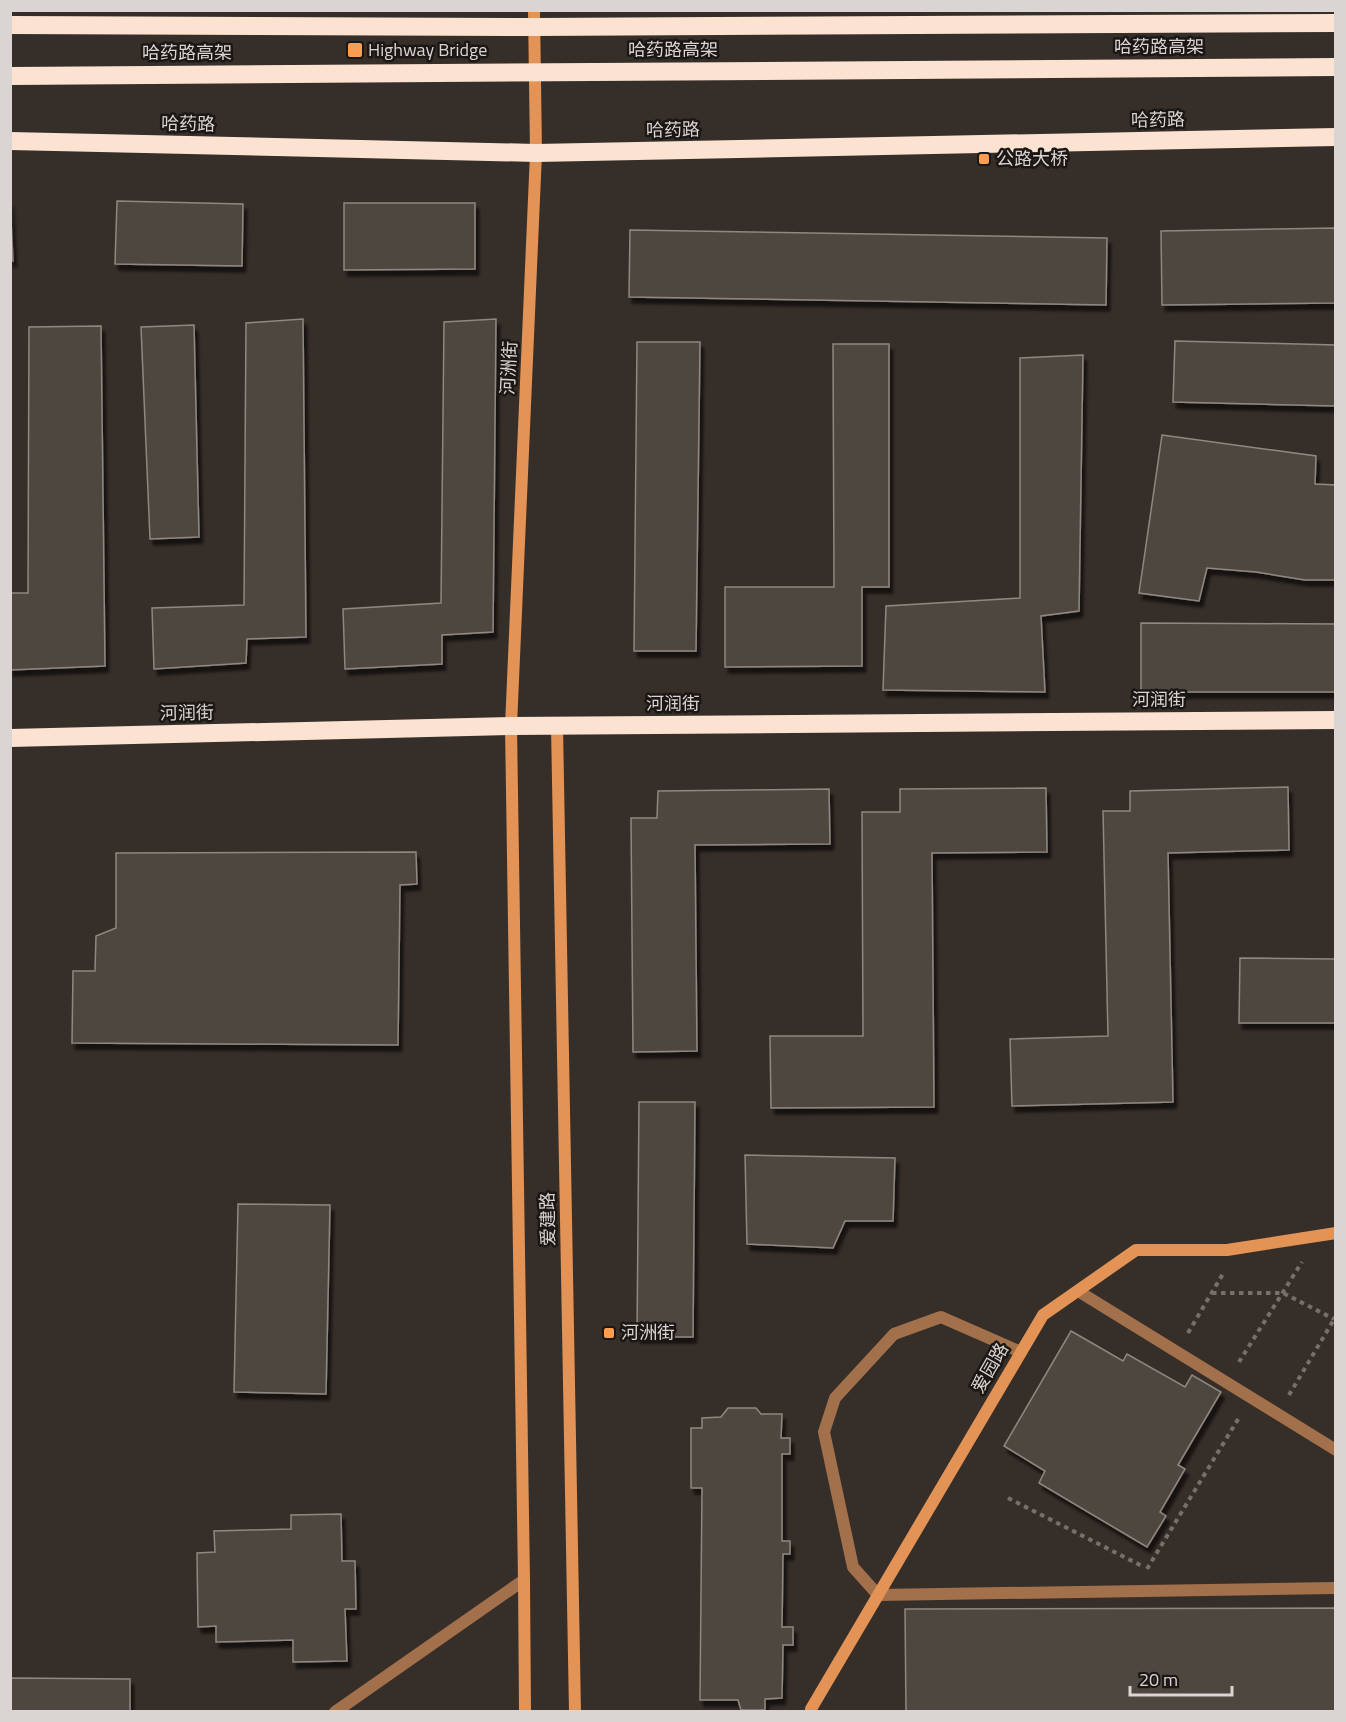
<svg xmlns="http://www.w3.org/2000/svg" width="1346" height="1722" font-family="'Titillium Web','Noto Sans SC',sans-serif">
  <defs>
    <filter id="shadow"><feDropShadow dx="3.5" dy="6" stdDeviation="1.5" flood-color="#0009"/></filter>
  </defs>
  <rect width="100%" height="100%" fill="#362e29"/>
  <!-- building -->
  <g fill="#4e4640" stroke="#908780" stroke-width="1.5" filter="url(#shadow)">
    <polygon points="10,201 13,261 10,261"/>
    <polygon points="117,201 243,204 242,266 115,264"/>
    <polygon points="344,203 475,203 475,269 344,270"/>
    <polygon points="1336,228 1336,303 1162,305 1161,231"/>
    <polygon points="630,230 1107,238 1106,305 629,297"/>
    <polygon points="303,319 306,637 247,639 246,663 154,669 152,608 244,605 246,323"/>
    <polygon points="496,319 493,632 442,635 442,664 345,669 343,609 441,603 444,322"/>
    <polygon points="194,325 199,537 150,539 141,327"/>
    <polygon points="101,326 105,666 10,670 10,593 28,593 29,327"/>
    <polygon points="1175,341 1336,345 1336,406 1173,402"/>
    <polygon points="637,342 700,342 696,651 634,651"/>
    <polygon points="833,344 889,344 889,587 862,587 862,666 725,667 725,587 834,587"/>
    <polygon points="1083,355 1079,611 1041,616 1045,692 883,690 886,606 1020,598 1020,358"/>
    <polygon points="1162,435 1316,456 1315,484 1336,485 1336,580 1305,580 1256,572 1207,568 1199,601 1139,593"/>
    <polygon points="1141,623 1336,624 1336,692 1141,692"/>
    <polygon points="1288,787 1289,850 1168,853 1173,1102 1012,1106 1010,1039 1108,1036 1103,811 1130,811 1130,791"/>
    <polygon points="1046,788 1047,852 932,853 934,1107 771,1108 770,1036 863,1036 862,812 900,812 900,789"/>
    <polygon points="829,789 830,844 695,845 697,1051 633,1052 631,818 657,818 658,791"/>
    <polygon points="416,852 417,884 400,885 398,1045 72,1043 73,971 95,971 96,936 116,928 116,853"/>
    <polygon points="1240,958 1336,959 1336,1023 1239,1023"/>
    <polygon points="639,1102 695,1102 693,1337 637,1337"/>
    <polygon points="745,1155 895,1158 893,1221 845,1221 833,1248 747,1244"/>
    <polygon points="238,1204 330,1205 326,1394 234,1392"/>
    <polygon points="1071,1331 1123,1361 1127,1354 1185,1387 1192,1375 1221,1392 1178,1465 1185,1469 1160,1512 1166,1516 1147,1547 1039,1483 1045,1471 1004,1446"/>
    <polygon points="728,1408 756,1408 761,1414 782,1414 781,1438 790,1438 790,1454 782,1454 782,1541 790,1541 790,1554 783,1554 782,1627 793,1627 793,1645 783,1645 782,1698 765,1699 765,1710 741,1710 738,1700 700,1700 702,1488 691,1488 691,1428 702,1428 702,1418 721,1417"/>
    <polygon points="341,1514 342,1561 355,1561 356,1609 345,1609 347,1661 293,1662 293,1640 216,1642 216,1626 198,1627 197,1553 215,1552 214,1531 291,1529 291,1515"/>
    <polygon points="1336,1608 1336,1711 906,1712 905,1609"/>
    <polygon points="10,1678 130,1679 130,1712 10,1712"/>
  </g>
  <g fill="none" stroke-linecap="round" stroke-linejoin="round">
    <!-- path -->
    <g stroke="#76706b" stroke-width="4" stroke-dasharray="4.5 4.5" stroke-linecap="butt">
      <polyline points="1212,1293 1283,1293 1334,1319"/>
      <polyline points="1188,1333 1224,1272"/>
      <polyline points="1239,1362 1302,1262"/>
      <polyline points="1289,1395 1336,1316"/>
      <polyline points="1008,1498 1144,1567"/>
      <polyline points="1147,1569 1240,1416"/>
    </g>
    <!-- lane -->
    <polyline stroke="#a2704b" stroke-width="12" points="335,1712 524,1580"/>
    <!-- street -->
    <g stroke="#a2704b" stroke-width="12">
      <polyline points="1078,1291 1336,1450"/>
      <polyline points="1021,1352 941,1317 894,1334 835,1398 824,1432 853,1567 878,1595 1336,1588"/>
    </g>
    <!-- secondary -->
    <g stroke="#e29355" stroke-width="12">
      <polyline points="557,726 575,1712"/>
      <polyline points="525,1712 524,1580 511,726 536,153 534,10"/>
      <polyline points="811,1712 811,1709 1043,1315 1136,1250 1227,1250 1336,1233"/>
    </g>
    <!-- highway -->
    <g stroke="#fce3d1" stroke-width="18">
      <polyline points="10,25 534,27 1336,23"/>
      <polyline points="10,141 536,153 1336,137"/>
      <polyline points="10,738 511,726 1336,720"/>
    </g>
    <!-- highway-bridge -->
    <polyline stroke="#fce3d1" stroke-width="18" points="10,76 1336,67"/>
  </g>
  <!-- markers -->
  <g fill="#fc9e52" stroke="#1b1715" stroke-width="2">
    <rect x="347" y="42" width="16" height="16" rx="3"/>
    <rect x="978" y="153" width="12" height="12" rx="3"/>
    <rect x="603" y="1327" width="12" height="12" rx="3"/>
  </g>
  <g text-anchor="middle" stroke-width="5" stroke-linejoin="round" paint-order="stroke">
    <!-- street labels -->
    <g font-size="18" fill="#dad5d2" stroke="#1b1715">
      <text x="1159" y="53">哈药路高架</text>
      <text x="673" y="56">哈药路高架</text>
      <text x="187" y="59">哈药路高架</text>
      <text transform="translate(1158 120) rotate(-1)" y="6">哈药路</text>
      <text transform="translate(188 124) rotate(1)" y="6">哈药路</text>
      <text transform="translate(673 130) rotate(-1)" y="6">哈药路</text>
      <text transform="translate(509 368) rotate(-87)" y="6">河洲街</text>
      <text x="1159" y="706">河润街</text>
      <text x="673" y="710">河润街</text>
      <text transform="translate(187 713) rotate(-1)" y="6">河润街</text>
      <text transform="translate(548 1219) rotate(-91)" y="6">爱建路</text>
      <text transform="translate(990 1368) rotate(-60)" y="6">爱园路</text>
    </g>
    <!-- poi labels -->
    <g font-size="18" fill="#dad5d2" stroke="#1b1715" text-anchor="start">
      <text x="368" y="56">Highway Bridge</text>
      <text x="996" y="165">公路大桥</text>
      <text x="621" y="1339">河洲街</text>
    </g>
  </g>
  <!-- border -->
  <rect width="1346" height="1722" fill="none" stroke="#dad5d2" stroke-width="24"/>
  <!-- scale -->
  <path d="M1130 1686v9h102v-9" fill="none" stroke="#dad5d2" stroke-width="3"/>
  <text x="1139" y="1686" font-size="18" fill="#dad5d2" stroke="#1b1715" stroke-width="4.5" paint-order="stroke">20 m</text>
</svg>
